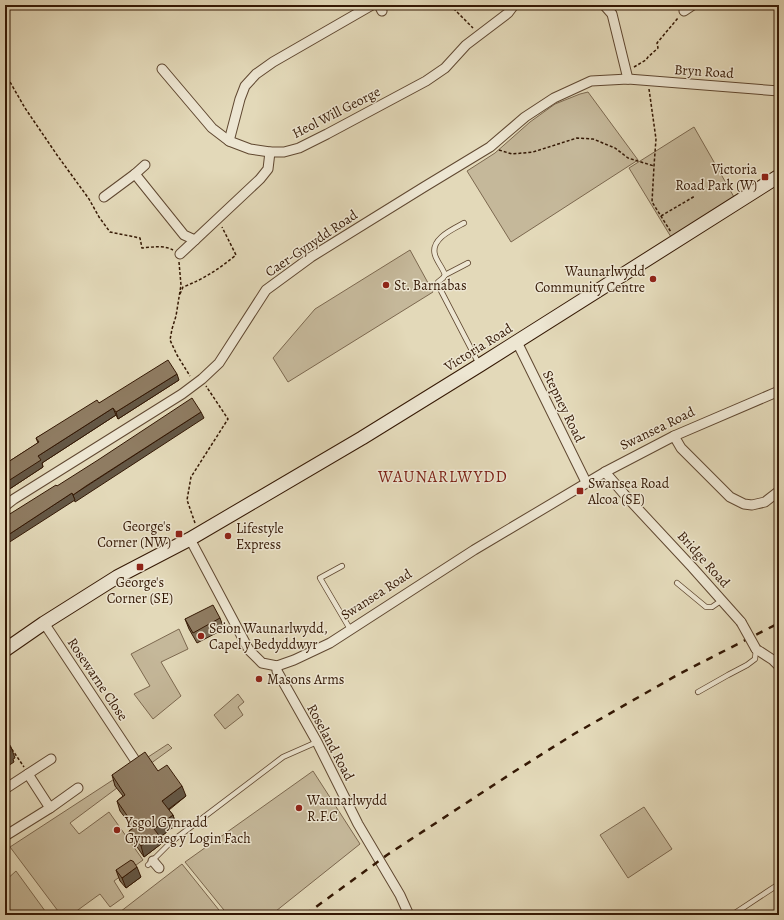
<svg xmlns="http://www.w3.org/2000/svg" width="784" height="920" font-family="Alegreya,serif">
  <rect width="100%" height="100%" fill="#e3d9b9"/>
  <filter id="stains"><feTurbulence type="fractalNoise" baseFrequency=".005" numOctaves="4"/><feColorMatrix values="0 0 0 0 .2 0 0 0 0 .09 0 0 0 0 .02 0 0 0 .5 -.17"/></filter>
  <radialGradient id="worn" r=".72"><stop offset=".6" stop-color="#630" stop-opacity="0"/><stop offset="1" stop-color="#630" stop-opacity=".3"/></radialGradient>
  <!-- green -->
  <g fill="#c5b89a" stroke="#7c684f">
    <polygon points="588,92 638,160 511,242 467,171 495,153 530,122 555,104 580,94"/>
    <polygon points="694,127 734,197 671,237 629,168"/>
    <polygon points="410,250 433,292 288,382 273,358 315,309"/>
    <polygon points="179,629 188,649 161,662 181,696 153,719 134,694 150,686 131,654"/>
    <polygon points="238,694 244,702 238,707 243,715 225,729 214,715"/>
    <polygon points="168,744 172,748 150,764 115,786 117,788 70,823 79,834 109,812 143,860 114,881 124,897 110,907 100,894 71,915 61,915 10,847"/>
    <polygon points="313,771 360,844 271,915 228,915 185,862"/>
    <polygon points="644,807 672,849 628,878 600,835"/>
    <polygon points="182,864 223,915 116,915"/>
    <polygon points="16,871 48,915 5,915 5,881"/>
  </g>
  <g fill="none" stroke-linecap="round" stroke-linejoin="round">
    <defs>
      <g id="service">
        <path d="M464,223C453,229 430,239 435,255C437,262 443,268 445,275L443,278L438,282V285L479,364"/>
        <polyline points="445,275 468,263"/>
        <polyline points="342,566 320,578 350,629"/>
        <polyline points="677,583 706,607 712,607 722,600"/>
        <polyline points="698,692 728,675 747,665 755,659 756,649"/>
        <polyline points="148,865 171,842 283,757 317,742"/>
        <polyline points="732,915 779,884"/>
      </g>
      <g id="minor">
        <polyline points="379,5 382,11"/>
        <polyline points="604,5 612,14 628,79"/>
        <polyline points="684,11 693,5"/>
        <polyline points="162,69 212,128 229,141 250,149 270,152 284,152 299,148 327,134 426,81 445,68 466,45 508,13 514,5"/>
        <polyline points="229,141 240,99 245,86 256,74 273,62 372,5"/>
        <polyline points="135,174 184,235 195,240"/>
        <polyline points="104,197 135,174 145,165"/>
        <polyline points="180,254 195,240 260,179 268,169 270,152"/>
        <polyline points="517,342 586,482"/>
        <polyline points="674,436 681,448 730,497 744,504 752,505 765,502 779,491"/>
        <polyline points="605,472 624,494 692,567 741,622"/>
        <polyline points="5,506 14,499 182,394 202,379 219,363 266,290 311,257 424,187 490,147 525,117 554,98 591,81 628,79 779,91"/>
        <polyline points="190,539 249,650 262,663 277,666 294,660 330,643 474,550 605,472 674,436 779,391"/>
        <polyline points="44,623 135,760"/>
        <polyline points="756,649 773,660 779,666"/>
        <polyline points="277,666 277,671 317,742 358,824 400,895 409,915"/>
        <polyline points="28,774 50,808"/>
        <polyline points="5,789 51,759"/>
        <polyline points="5,836 50,808 78,788"/>
        <polyline points="153,861 159,868"/>
      </g>
      <polyline id="secondary" points="5,650 44,623 117,577 190,539 362,438 480,365 779,176"/>
    </defs>
    <!-- service casing -->
    <use href="#service" stroke="#604831" stroke-width="6"/>
    <!-- minor casing -->
    <use href="#minor" stroke="#604831" stroke-width="11"/>
    <!-- secondary casing -->
    <use href="#secondary" stroke="#341804" stroke-width="15"/>
    <!-- path -->
    <g stroke="#341804" stroke-width="1.5" stroke-dasharray="3 2" stroke-linecap="butt">
      <polyline points="450,5 473,28"/>
      <polyline points="634,67 646,60 648,57 658,48 657,43 678,18"/>
      <path d="M5,68L10,82L25,108L57,155L89,199L99,217L110,232L140,238L142,248C153,247 164,245 173,250"/>
      <polyline points="649,89 656,139 654,166 652,202 671,232"/>
      <polyline points="499,150 512,154 533,152 577,138 593,139 615,148 628,158 654,166"/>
      <polyline points="661,216 695,196"/>
      <polyline points="179,262 181,285 176,316 172,329 170,340 177,355 190,376"/>
      <path d="M180,294L183,287C204,279 219,269 236,255L222,227"/>
      <polyline points="195,523 187,500 191,477 228,419 206,386"/>
      <polyline points="9,745 24,767"/>
      <polyline points="778,791 779,792"/>
    </g>
    <!-- service -->
    <use href="#service" stroke="#ede6d2" stroke-width="4.5"/>
    <!-- minor -->
    <use href="#minor" stroke="#ede6d2" stroke-width="9"/>
    <!-- secondary -->
    <use href="#secondary" stroke="#ede6d2" stroke-width="13"/>
    <!-- rail -->
    <polyline stroke="#341804" stroke-width="2.5" stroke-dasharray="7 7" stroke-linecap="butt" points="305,915 387,855 512,773 574,734 679,674 779,623"/>
    <defs>
      <polyline id="minor-bridge" points="741,622 756,649"/>
    </defs>
    <!-- minor-bridge casing -->
    <use href="#minor-bridge" stroke="#604831" stroke-width="11" stroke-linecap="butt"/>
    <!-- minor-bridge -->
    <use href="#minor-bridge" stroke="#ede6d2" stroke-width="9"/>
  </g>
  <!-- wall -->
  <g fill="#7b6b54" stroke="#341804">
    <polygon points="179,380 118,419 116,415 42,463 43,467 5,492 5,464 38,443 36,438 99,403"/>
    <polygon points="220,618 224,629 197,643 189,629 185,619"/>
    <polygon points="158,771 186,796 169,810 173,815 176,825 159,838 161,844 144,857 133,841 129,831 133,828 120,811 117,801 123,796 115,786 112,775"/>
    <polygon points="116,870 141,877 126,888 120,881"/>
  </g>
  <!-- shaded-wall -->
  <g fill="#645745" stroke="#341804">
    <polygon points="177,374 179,380 118,419 116,412"/>
    <polygon points="113,408 116,415 42,463 43,467 5,492 5,483 38,456"/>
    <polygon points="201,412 204,418 75,502 73,495"/>
    <polygon points="72,493 75,500 5,545 5,537"/>
    <polygon points="11,747 15,758 13,759 14,762 5,768 5,755 9,749"/>
    <polygon points="182,786 186,796 166,811 162,801"/>
    <polygon points="173,815 176,825 159,838 161,844 144,857 141,846 154,829"/>
    <polygon points="137,867 141,877 126,888 122,878"/>
  </g>
  <!-- building -->
  <g fill="#8f7c62" stroke="#341804">
    <polygon points="168,360 177,374 116,412 113,408 38,456 41,460 5,483 5,464 39,442 36,438 97,400 99,403"/>
    <polygon points="192,398 201,412 86,486 73,495 72,493 5,537 5,517 56,485 57,486 98,460"/>
    <polygon points="213,605 220,618 193,633 185,619"/>
    <polygon points="5,738 11,747 9,749 10,752 5,755"/>
    <polygon points="145,752 158,771 167,765 182,786 162,801 173,815 154,829 158,834 141,846 129,831 135,827 117,801 125,795 112,775"/>
    <polygon points="131,860 132,861 133,861 137,867 122,878 116,870"/>
  </g>
  <!-- markers -->
  <g fill="#8f2418" stroke="#ede6d2" stroke-width="1.5">
    <rect x="761" y="173" width="8" height="8" rx="2"/>
    <circle cx="653" cy="279" r="4"/>
    <circle cx="386" cy="285" r="4"/>
    <rect x="576" y="487" width="8" height="8" rx="2"/>
    <rect x="175" y="530" width="8" height="8" rx="2"/>
    <circle cx="228" cy="536" r="4"/>
    <rect x="136" y="563" width="8" height="8" rx="2"/>
    <circle cx="201" cy="636" r="4"/>
    <circle cx="259" cy="679" r="4"/>
    <circle cx="299" cy="808" r="4"/>
    <circle cx="117" cy="830" r="4"/>
  </g>
  <g text-anchor="middle" stroke-width="3" stroke-linejoin="round" paint-order="stroke">
    <!-- street labels -->
    <g font-size="14" fill="#341804" stroke="#ede6d2">
      <text transform="translate(704 71) rotate(4)" y="5">Bryn Road</text>
      <text transform="translate(336 112) rotate(-27)" y="5">Heol Will George</text>
      <text transform="translate(311 243) rotate(-34)" y="5">Caer-Gynydd Road</text>
      <text transform="translate(478 347) rotate(-32)" y="5">Victoria Road</text>
      <text transform="translate(564 406) rotate(64)" y="5">Stepney Road</text>
      <text transform="translate(657 428) rotate(-26)" y="5">Swansea Road</text>
      <text transform="translate(704 559) rotate(48)" y="5">Bridge Road</text>
      <text transform="translate(376 594) rotate(-33)" y="5">Swansea Road</text>
      <text transform="translate(98 679) rotate(56)" y="5">Rosewarne Close</text>
      <text transform="translate(331 742) rotate(62)" y="5">Roseland Road</text>
    </g>
    <!-- poi labels -->
    <g font-size="14" fill="#341804" stroke="#ede6d2" text-anchor="start">
      <text x="757" y="174" text-anchor="end">Victoria<tspan x="757" dy="16">Road Park (W)</tspan></text>
      <text x="645" y="276" text-anchor="end">Waunarlwydd<tspan x="645" dy="16">Community Centre</tspan></text>
      <text x="394" y="290">St. Barnabas</text>
      <text x="588" y="488">Swansea Road<tspan x="588" dy="16">Alcoa (SE)</tspan></text>
      <text x="171" y="531" text-anchor="end">George's<tspan x="171" dy="16">Corner (NW)</tspan></text>
      <text x="236" y="533">Lifestyle<tspan x="236" dy="16">Express</tspan></text>
      <text x="140" y="587" text-anchor="middle">George's<tspan x="140" dy="16">Corner (SE)</tspan></text>
      <text x="209" y="633">Seion Waunarlwydd,<tspan x="209" dy="16">Capel y Bedyddwyr</tspan></text>
      <text x="267" y="684">Masons Arms</text>
      <text x="307" y="805">Waunarlwydd<tspan x="307" dy="16">R.F.C</tspan></text>
      <text x="125" y="827">Ysgol Gynradd<tspan x="125" dy="16">Gymraeg y Login Fach</tspan></text>
    </g>
    <!-- quarter labels -->
    <g font-size="16" letter-spacing="1" fill="#7a1f14" stroke="#ede6d2">
      <text x="443" y="482">WAUNARLWYDD</text>
    </g>
  </g>
  <!-- margin -->
  <rect width="784" height="920" fill="none" stroke="#e3d9b9" stroke-width="20"/>
  <rect x="6" y="6" width="772" height="908" fill="none" stroke="#341804" stroke-width="2"/>
  <rect x="10" y="10" width="764" height="900" fill="none" stroke="#341804"/>
  <rect width="100%" height="100%" filter="url(#stains)"/>
  <rect width="100%" height="100%" fill="url(#worn)"/>
</svg>
